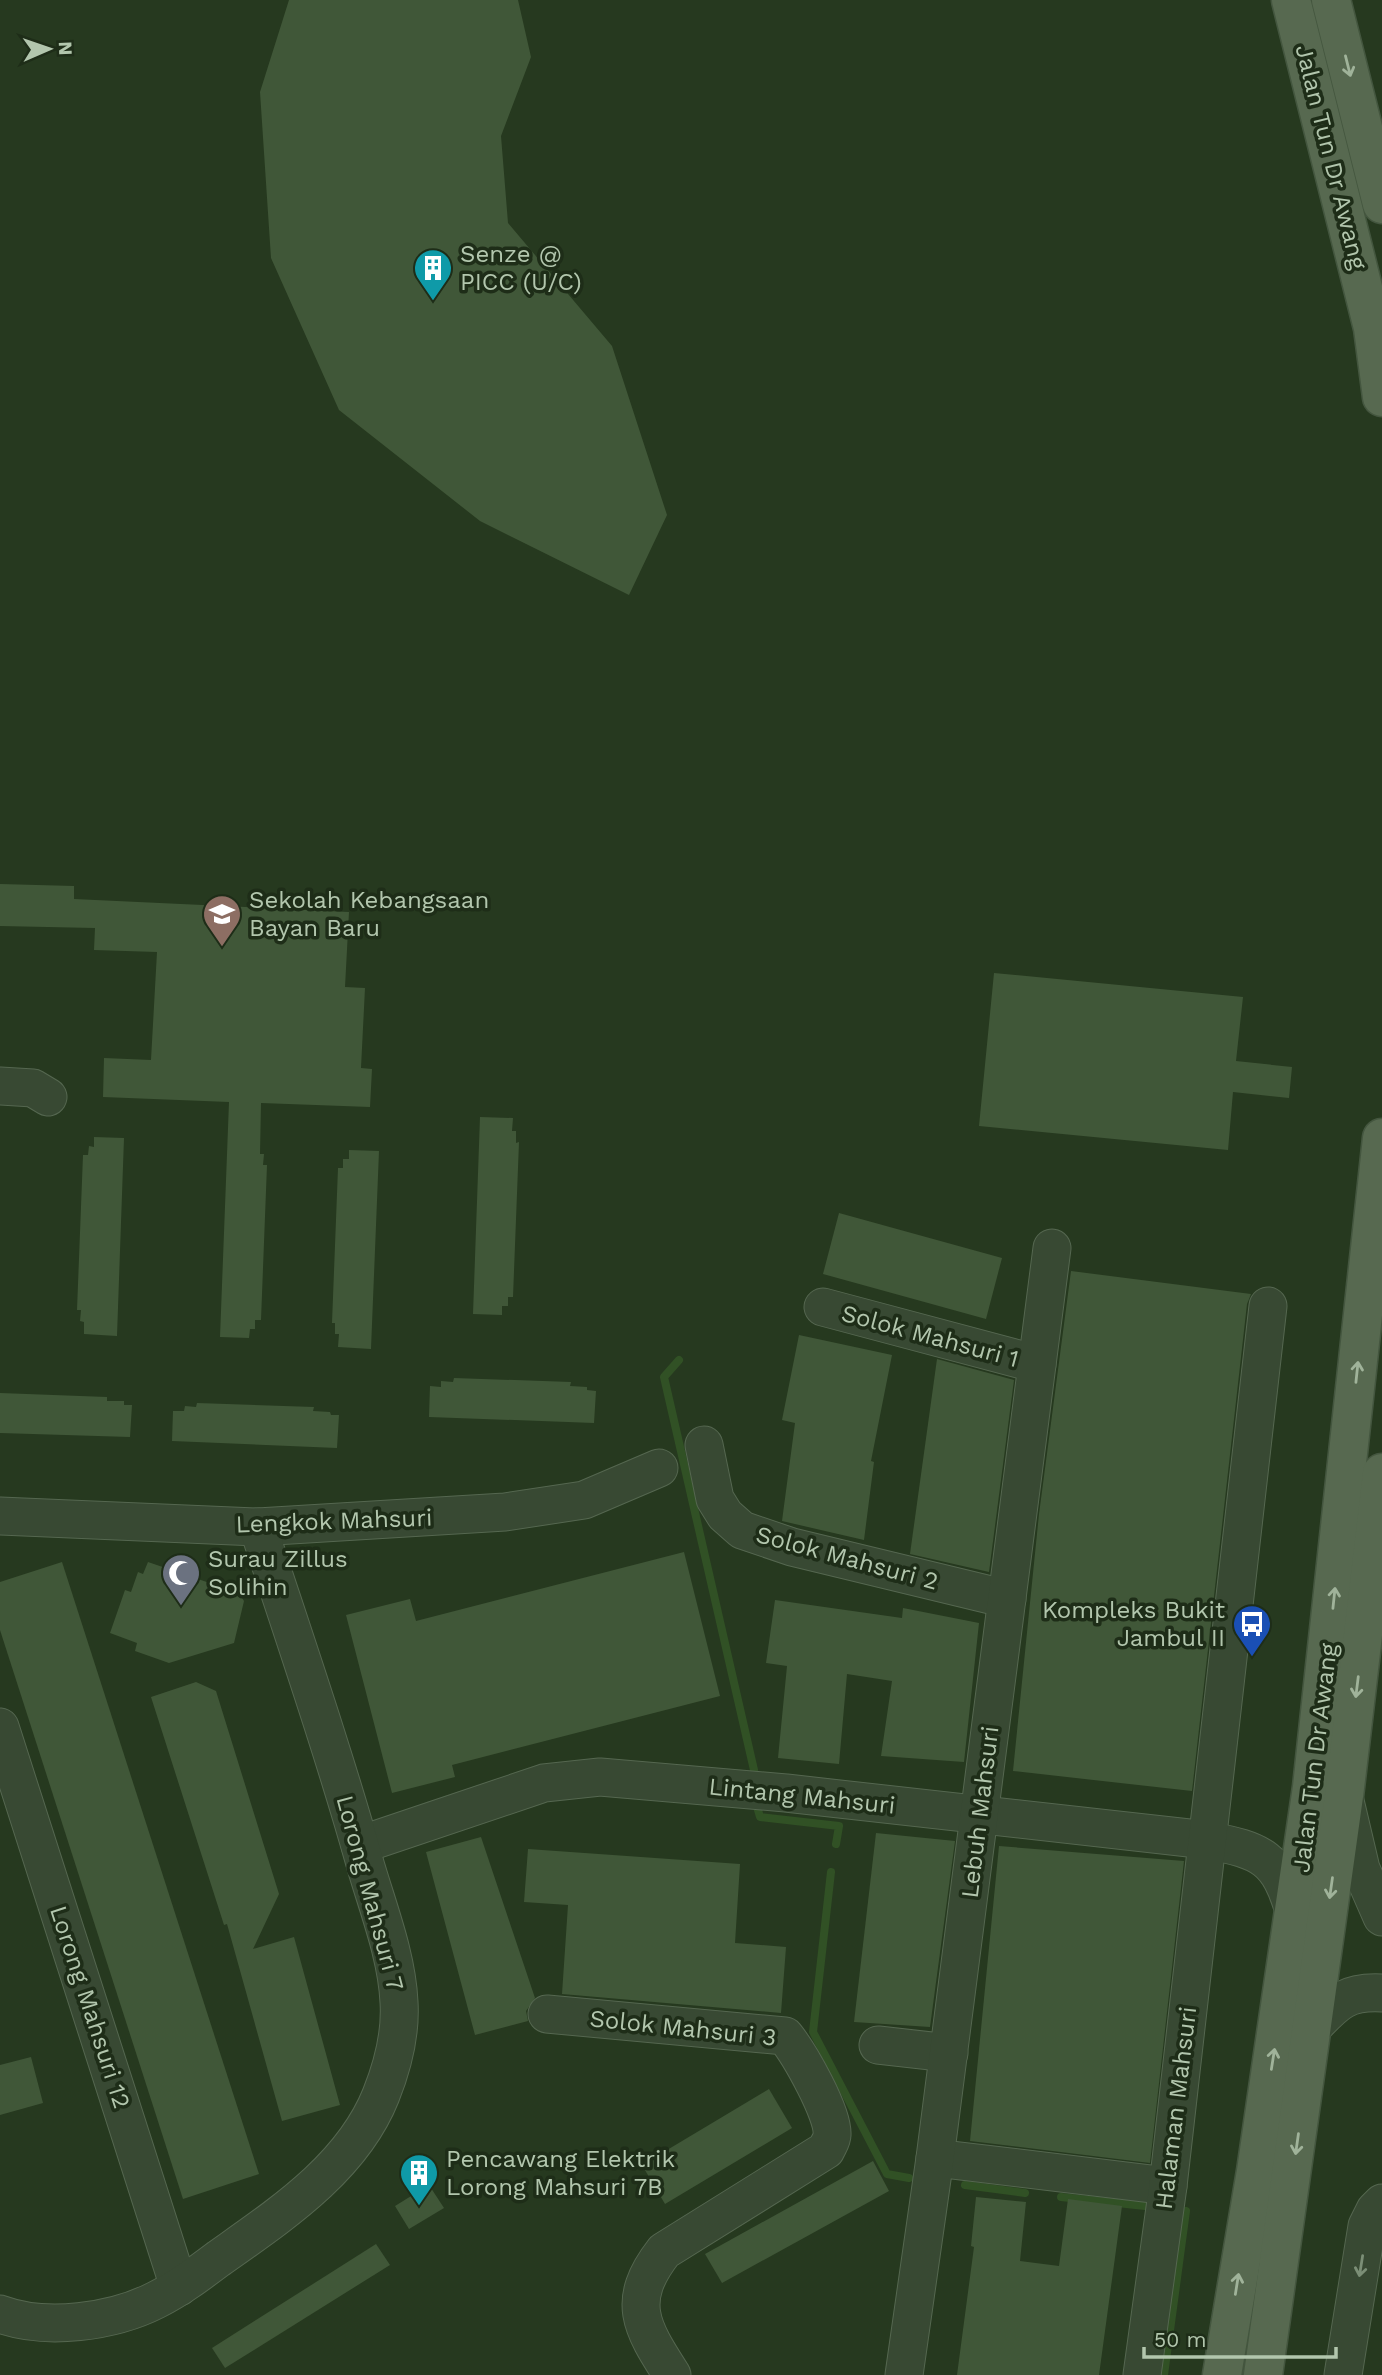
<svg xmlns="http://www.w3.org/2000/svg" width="1382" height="2375" font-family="'Work Sans',sans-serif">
  <rect width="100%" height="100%" fill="#26391f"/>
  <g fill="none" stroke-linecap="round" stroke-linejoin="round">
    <!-- stream -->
    <g stroke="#315125" stroke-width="8">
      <polyline points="679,1360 664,1377 754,1770"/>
      <polyline points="758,1810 760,1817 839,1826 836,1844"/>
      <polyline points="831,1872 813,2032 887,2174 909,2178"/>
      <polyline points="965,2185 1025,2193"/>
      <polyline points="1061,2197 1145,2206"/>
      <polyline points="1164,2375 1186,2211"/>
    </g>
  </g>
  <!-- building -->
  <g fill="#405738">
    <polygon points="289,0 518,0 531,57 501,136 508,223 612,346 667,515 629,595 480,521 339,410 271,258 260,92"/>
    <polygon points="0,884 74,886 74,899 349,912 345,987 365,988 361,1068 372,1069 370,1107 261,1103 260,1154 264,1154 263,1165 267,1165 261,1320 255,1320 255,1329 250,1329 249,1338 220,1337 229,1102 103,1097 104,1058 151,1060 157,952 94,950 95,928 0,926"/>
    <polygon points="994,973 1243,997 1236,1061 1292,1067 1289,1098 1233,1092 1228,1150 979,1126"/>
    <polygon points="480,1117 513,1118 512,1131 516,1131 516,1143 519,1142 513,1297 508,1297 508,1306 502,1306 502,1315 473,1314"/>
    <polygon points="94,1137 124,1138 117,1336 84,1334 84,1322 80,1321 81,1310 77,1310 83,1155 88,1155 89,1146 94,1147"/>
    <polygon points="349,1150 379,1151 371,1349 338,1347 339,1334 335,1334 335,1323 332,1323 338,1168 343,1168 343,1159 349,1159"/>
    <polygon points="839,1213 1002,1258 986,1319 823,1274"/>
    <polygon points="1071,1271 1251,1294 1247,1304 1192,1791 1013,1771 1039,1514"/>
    <polygon points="799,1335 892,1355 871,1461 874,1462 864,1540 782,1521 795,1423 782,1420"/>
    <polygon points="937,1359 1014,1380 989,1572 910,1554"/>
    <polygon points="454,1378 571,1382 570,1386 587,1387 587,1390 596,1391 594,1423 429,1417 430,1386 441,1387 441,1381 453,1382"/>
    <polygon points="0,1393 107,1397 107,1401 124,1401 124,1405 132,1405 130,1437 0,1433"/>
    <polygon points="197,1403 314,1407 313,1411 330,1412 331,1415 339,1415 337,1448 172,1441 173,1411 184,1411 185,1406 196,1407"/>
    <polygon points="684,1552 720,1696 452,1765 455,1777 392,1793 346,1615 410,1599 416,1621"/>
    <polygon points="62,1562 259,2174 183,2199 0,1630 0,1582"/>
    <polygon points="148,1562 239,1593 244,1601 234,1643 169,1663 135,1651 137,1643 110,1633 125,1590 131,1592 138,1572 143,1574"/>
    <polygon points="775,1600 902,1618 903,1608 979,1623 964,1762 881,1756 892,1681 847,1674 839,1764 778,1758 787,1666 766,1663"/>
    <polygon points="196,1682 216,1691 279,1894 253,1949 294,1937 340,2105 282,2121 227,1924 224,1925 151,1697"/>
    <polygon points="876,1833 955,1841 930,2027 854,2022"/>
    <polygon points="481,1837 535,1998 526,2011 528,2021 475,2035 426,1852"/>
    <polygon points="999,1846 1184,1861 1150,2163 970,2141"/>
    <polygon points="528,1849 740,1864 735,1943 786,1947 781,2013 562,1994 568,1905 524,1902"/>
    <polygon points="31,2057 43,2103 0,2115 0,2065"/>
    <polygon points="769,2089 792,2128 665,2204 642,2165"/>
    <polygon points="873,2161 889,2191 722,2283 705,2254"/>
    <polygon points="429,2185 444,2208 409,2229 395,2206"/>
    <polygon points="976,2197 1026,2202 1020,2261 1059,2266 1068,2199 1122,2206 1099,2375 957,2375 974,2247 971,2246"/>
    <polygon points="376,2244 390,2265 225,2368 212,2348"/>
  </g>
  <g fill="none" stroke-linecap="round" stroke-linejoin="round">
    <defs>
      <g id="minor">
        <polyline points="0,1086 33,1088 48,1097"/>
        <polyline points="823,1307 1037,1364"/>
        <polyline points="704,1445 715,1499 725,1515 742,1530 792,1547 1007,1599"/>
        <polyline points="0,1516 258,1527 505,1512 584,1500 659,1468"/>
        <polyline points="0,1727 179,2287"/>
        <polyline points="1345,1801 1361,1869 1382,1917"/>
        <path d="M360,1845L544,1783L600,1777L786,1793L1207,1840C1262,1851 1279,1857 1295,1915"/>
        <path d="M547,2014L785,2036C799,2053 834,2114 832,2135C832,2140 828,2145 826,2150L664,2251C625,2301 641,2327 672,2375"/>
        <path d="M1312,2028C1336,2003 1345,1991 1382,1993"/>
        <polyline points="878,2045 949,2053"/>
        <polyline points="935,2158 1168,2186"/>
        <path d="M0,2314C46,2331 113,2322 156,2300C178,2289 198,2274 218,2259C280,2215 352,2168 381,2095C393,2065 401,2034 399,2002C397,1957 379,1911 366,1867C334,1753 295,1640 258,1527"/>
        <polyline points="904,2375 935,2158 1052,1248"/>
        <polyline points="1142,2375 1168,2186 1268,1306"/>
        <polyline points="1343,2375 1367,2226 1375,2210 1382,2203"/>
      </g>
      <g id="major">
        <polyline points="1291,0 1373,328 1382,397"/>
        <polyline points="1331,0 1382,204"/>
        <polyline points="1222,2375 1256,2171 1312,1787 1382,1138"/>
        <polyline points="1263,2375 1344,1796 1382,1473"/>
      </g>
    </defs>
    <!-- minor casing -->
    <use href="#minor" stroke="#556750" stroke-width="39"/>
    <!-- major casing -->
    <use href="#major" stroke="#44563f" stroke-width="41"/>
    <!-- minor -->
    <use href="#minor" stroke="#384933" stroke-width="37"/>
    <!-- major -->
    <use href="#major" stroke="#576950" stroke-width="38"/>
  </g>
  <!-- one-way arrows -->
  <defs><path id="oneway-shaft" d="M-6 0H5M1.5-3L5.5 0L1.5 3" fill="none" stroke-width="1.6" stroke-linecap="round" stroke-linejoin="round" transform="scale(1.75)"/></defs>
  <g stroke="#a0b39a">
    <use href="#oneway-shaft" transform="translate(1348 66) rotate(76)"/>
    <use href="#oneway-shaft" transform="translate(1357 1372) rotate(-84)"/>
    <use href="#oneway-shaft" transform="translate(1334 1598) rotate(-84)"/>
    <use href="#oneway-shaft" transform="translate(1357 1687) rotate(97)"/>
    <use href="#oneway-shaft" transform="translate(1331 1888) rotate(98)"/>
    <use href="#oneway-shaft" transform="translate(1273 2059) rotate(-81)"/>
    <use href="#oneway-shaft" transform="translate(1297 2144) rotate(98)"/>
    <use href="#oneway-shaft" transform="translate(1237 2284) rotate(-81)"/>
  </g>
  <use stroke="#7b8e76" href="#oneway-shaft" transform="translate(1361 2266) rotate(99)"/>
  <!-- icons -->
  <defs>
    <symbol id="building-pin" viewBox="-11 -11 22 30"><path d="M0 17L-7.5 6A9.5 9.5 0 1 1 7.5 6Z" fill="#0f9aa8" stroke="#1e2d18"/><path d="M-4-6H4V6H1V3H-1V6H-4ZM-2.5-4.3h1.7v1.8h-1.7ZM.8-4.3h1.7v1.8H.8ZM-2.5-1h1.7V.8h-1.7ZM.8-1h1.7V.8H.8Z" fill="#fff"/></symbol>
    <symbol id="school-pin" viewBox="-11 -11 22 30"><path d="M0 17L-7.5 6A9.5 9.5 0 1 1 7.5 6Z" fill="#8d6e63" stroke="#1e2d18"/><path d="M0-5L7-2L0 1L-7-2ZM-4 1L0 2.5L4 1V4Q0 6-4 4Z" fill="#fff"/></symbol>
    <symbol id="mosque-pin" viewBox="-11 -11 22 30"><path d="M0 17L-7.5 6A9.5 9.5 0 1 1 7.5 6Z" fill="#6b7280" stroke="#1e2d18"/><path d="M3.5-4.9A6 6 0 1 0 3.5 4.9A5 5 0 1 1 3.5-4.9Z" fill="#fff"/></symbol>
    <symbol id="bus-pin" viewBox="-11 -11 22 30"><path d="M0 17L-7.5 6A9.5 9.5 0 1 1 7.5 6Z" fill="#1a4fb4" stroke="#1e2d18"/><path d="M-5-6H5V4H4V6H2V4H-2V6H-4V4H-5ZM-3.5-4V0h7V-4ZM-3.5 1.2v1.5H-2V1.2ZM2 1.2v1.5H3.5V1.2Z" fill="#fff"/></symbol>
  </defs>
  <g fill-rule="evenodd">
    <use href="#building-pin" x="411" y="246" width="44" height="60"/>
    <use href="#school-pin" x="200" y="892" width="44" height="60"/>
    <use href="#mosque-pin" x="159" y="1551" width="44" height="60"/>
    <use href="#bus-pin" x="1230" y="1602" width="44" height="60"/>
    <use href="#building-pin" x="397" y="2151" width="44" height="60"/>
  </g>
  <g text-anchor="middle" stroke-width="7" stroke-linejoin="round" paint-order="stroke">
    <!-- street labels -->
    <g font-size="24" fill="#b2c6ad" stroke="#1e2d18">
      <text transform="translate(1331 157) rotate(76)" y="8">Jalan Tun Dr Awang</text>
      <text transform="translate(930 1336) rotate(15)" y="8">Solok Mahsuri 1</text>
      <text transform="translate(334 1521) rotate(-2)" y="8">Lengkok Mahsuri</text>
      <text transform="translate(847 1558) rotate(15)" y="8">Solok Mahsuri 2</text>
      <text transform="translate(1315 1758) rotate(-83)" y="8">Jalan Tun Dr Awang</text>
      <text transform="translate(802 1796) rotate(6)" y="8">Lintang Mahsuri</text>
      <text transform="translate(980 1812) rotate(-83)" y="8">Lebuh Mahsuri</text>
      <text transform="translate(370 1893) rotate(75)" y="8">Lorong Mahsuri 7</text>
      <text transform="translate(90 2007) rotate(72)" y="8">Lorong Mahsuri 12</text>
      <text transform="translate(683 2028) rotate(6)" y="8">Solok Mahsuri 3</text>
      <text transform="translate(1176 2108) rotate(-83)" y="8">Halaman Mahsuri</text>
    </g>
    <!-- poi labels -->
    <g font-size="24" fill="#b2c6ad" stroke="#1e2d18" text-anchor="start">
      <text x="460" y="262">Senze @<tspan x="460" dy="28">PICC (U/C)</tspan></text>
      <text x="249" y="908">Sekolah Kebangsaan<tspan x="249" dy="28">Bayan Baru</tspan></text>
      <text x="208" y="1567">Surau Zillus<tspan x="208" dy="28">Solihin</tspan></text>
      <text x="1225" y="1618" text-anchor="end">Kompleks Bukit<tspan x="1225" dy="28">Jambul II</tspan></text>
      <text x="446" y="2167">Pencawang Elektrik<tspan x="446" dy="28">Lorong Mahsuri 7B</tspan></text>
    </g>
  </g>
  <!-- north arrow -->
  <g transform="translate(49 49) rotate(88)" stroke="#1e2d18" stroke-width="5" paint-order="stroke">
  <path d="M0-5L12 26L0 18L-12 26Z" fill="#b2c6ad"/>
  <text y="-10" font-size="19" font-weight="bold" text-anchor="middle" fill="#b2c6ad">N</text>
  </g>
  <!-- scale -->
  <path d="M1144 2347v10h192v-10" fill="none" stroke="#b2c6ad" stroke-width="3.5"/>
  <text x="1154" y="2347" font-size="21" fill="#b2c6ad" stroke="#1e2d18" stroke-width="5" paint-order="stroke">50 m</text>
</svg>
